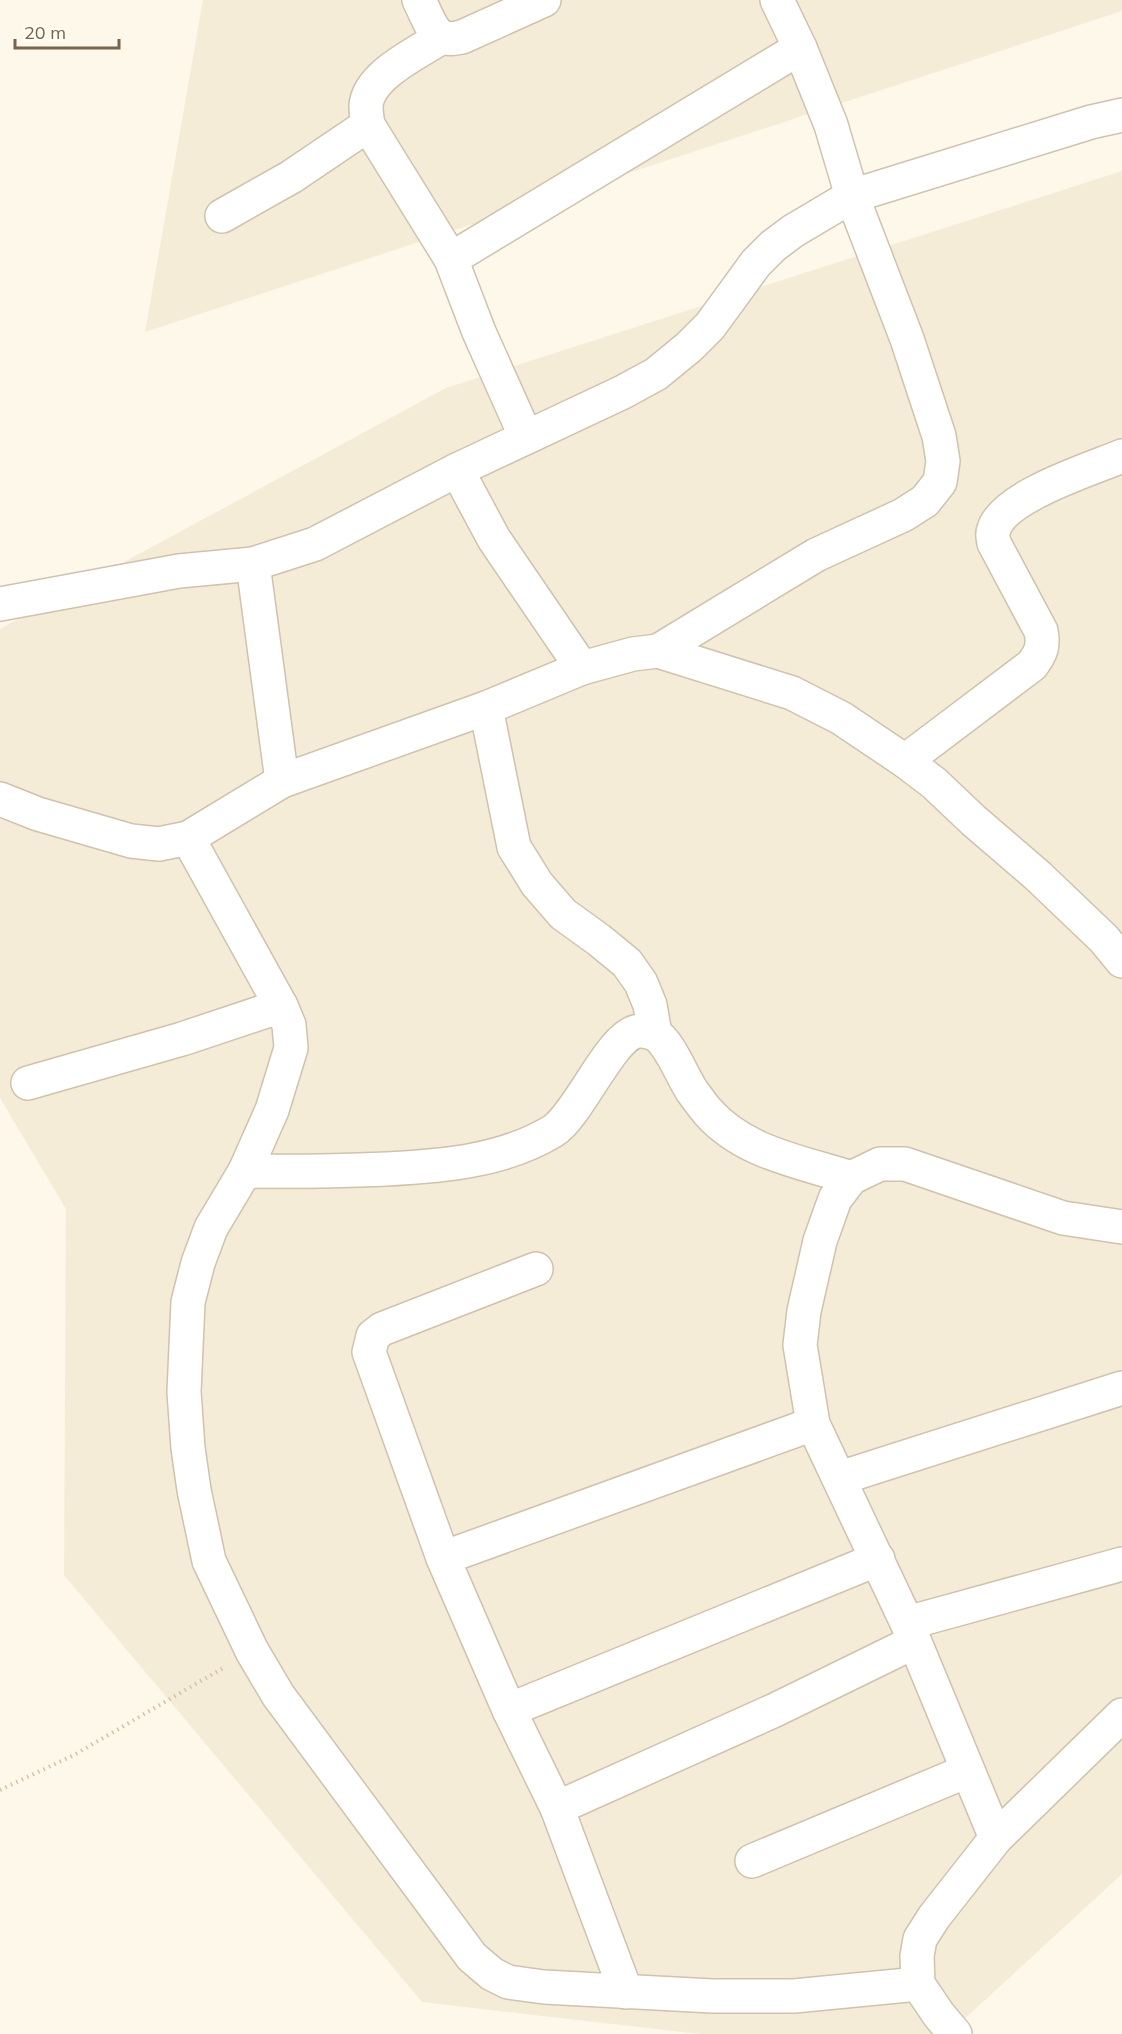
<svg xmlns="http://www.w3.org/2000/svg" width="1122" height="2034" font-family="Mulish,sans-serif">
  <rect width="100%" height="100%" fill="#fdf8e9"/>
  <!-- residential -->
  <g fill="#f5ecd7">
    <polygon points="203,0 1122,0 1122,11 145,332"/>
    <polygon points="1122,171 1122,1874 948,2034 700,2034 422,2002 64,1575 66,1209 0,1098 0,629 446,388"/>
  </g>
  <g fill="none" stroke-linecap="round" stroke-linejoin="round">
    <defs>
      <g id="minor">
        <path d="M419,0C425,11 431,31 442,37C448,40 456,38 462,37L544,0"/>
        <path d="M442,37C419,52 368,75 366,106C366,112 367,119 368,125L451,259L479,332L526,437"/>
        <polyline points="222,216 291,177 368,125"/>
        <polyline points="451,259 800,48"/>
        <polyline points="457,470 494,539 582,668"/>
        <polyline points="253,564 282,781"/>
        <polyline points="0,604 179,571 253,564 315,544 457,470 623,392 656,374 689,347 710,326 756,263 773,246 793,231 852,196 1091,122 1122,115"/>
        <polyline points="658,651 816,555 903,515 925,501 940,482 943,461 939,436 907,339 852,196 831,125 800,48 777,0"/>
        <polyline points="486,708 514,847 537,884 563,914 599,940 627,963 641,983 650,1005 655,1034"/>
        <path d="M905,761L1032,665C1041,653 1044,646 1041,631L994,543C993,538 992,533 994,529C1004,496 1091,469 1122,456"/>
        <polyline points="0,799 38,814 131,841 159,844 188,838 282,781 486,708 582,668 633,654 658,651 792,693 841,718 905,761 934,783 973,820 1038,876 1104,939 1122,961"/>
        <polyline points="188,838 281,1006 289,1025 291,1048 272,1110 245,1171 211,1228 198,1263 188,1302 184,1392 188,1448 194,1490 209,1561 252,1651 278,1695 472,1957 492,1974 508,1982 544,1987 712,1996 794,1996 918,1984"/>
        <polyline points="28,1083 182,1039 281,1006"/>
        <path d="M245,1171C293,1172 339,1171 387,1169C443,1166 504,1161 553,1131C580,1114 613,1029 641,1031C644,1031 652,1033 655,1034C670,1043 682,1076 692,1091C697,1098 703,1106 708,1112C744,1153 802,1162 851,1178"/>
        <polyline points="536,1269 382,1329 373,1336 369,1352 443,1558 509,1710 557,1808 626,1992"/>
        <polyline points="840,1478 1122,1388"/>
        <polyline points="443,1558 813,1424"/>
        <polyline points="907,1623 1122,1564"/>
        <polyline points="509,1710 878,1559"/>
        <polyline points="557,1808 775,1710 914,1642"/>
        <polyline points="996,1838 907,1623 813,1424 800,1345 804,1311 820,1241 835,1199 851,1178 880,1164 905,1164 1063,1218 1122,1227"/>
        <polyline points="752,1861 967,1771"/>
        <polyline points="955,2034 939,2015 918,1984 917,1956 920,1939 934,1917 996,1838 1122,1715"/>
      </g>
    </defs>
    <!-- minor casing -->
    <use href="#minor" stroke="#cfc2ae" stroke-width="36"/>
    <!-- path -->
    <polyline stroke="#d8c0a3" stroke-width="4" stroke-dasharray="1.5 4.5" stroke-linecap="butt" points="0,1790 74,1755 223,1668"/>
    <!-- minor -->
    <use href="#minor" stroke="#fff" stroke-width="33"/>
  </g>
  <!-- scale -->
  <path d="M15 39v9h104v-9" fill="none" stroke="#78634c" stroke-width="3"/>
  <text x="24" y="39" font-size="18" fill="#78634c" stroke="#fffcf0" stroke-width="4.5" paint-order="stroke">20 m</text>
</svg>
